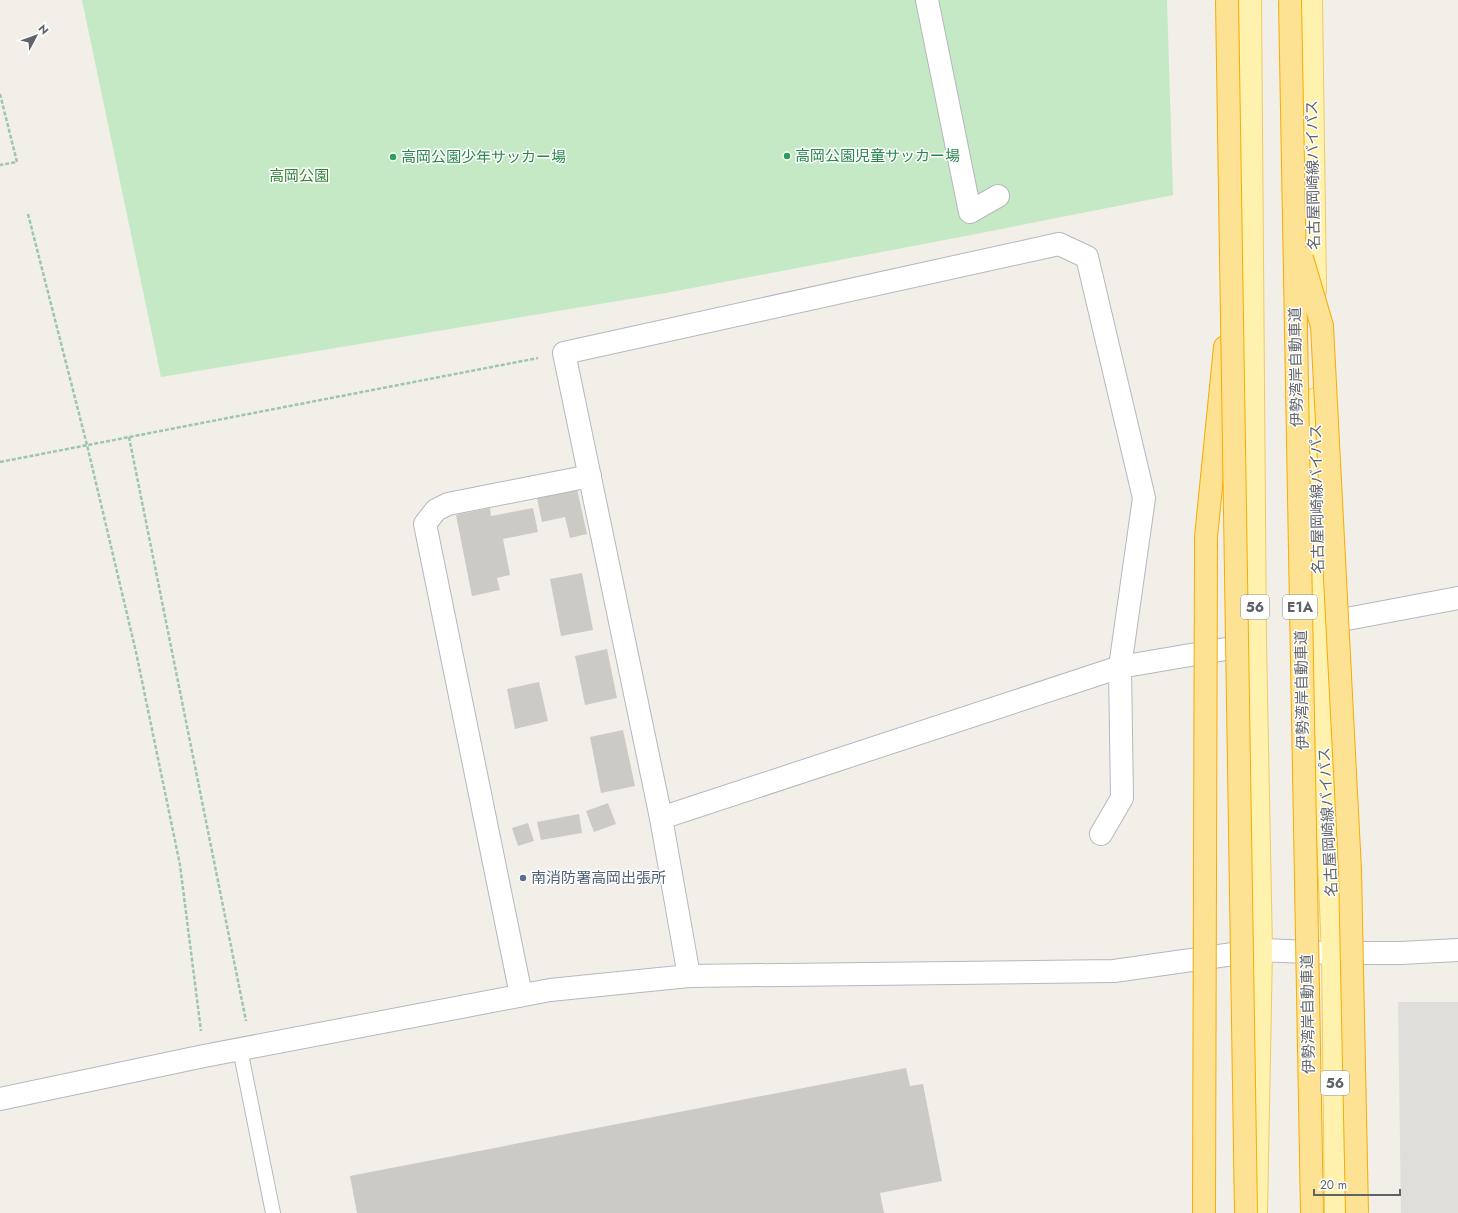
<svg xmlns="http://www.w3.org/2000/svg" width="1458" height="1213" font-family="Jost,'Noto Sans JP',sans-serif">
  <rect width="100%" height="100%" fill="#f1efe8"/>
  <!-- industrial -->
  <polygon fill="#e0deda" points="1398,1002 1458,1002 1458,1213 1401,1213"/>
  <!-- green -->
  <polygon fill="#c5e8c5" points="82,0 1167,0 1173,195 971,235 666,293 161,377"/>
  <!-- building -->
  <g fill="#cccac5">
    <polygon points="577,489 587,534 570,538 565,517 542,522 537,498"/>
    <polygon points="490,508 491,516 533,508 538,532 503,539 510,575 497,578 500,590 472,596 456,515"/>
    <polygon points="582,573 593,630 561,636 550,579"/>
    <polygon points="607,649 617,698 585,705 575,656"/>
    <polygon points="539,682 548,721 515,729 507,689"/>
    <polygon points="623,730 635,786 601,793 590,737"/>
    <polygon points="608,803 616,824 594,832 586,811"/>
    <polygon points="579,814 582,833 541,840 537,822"/>
    <polygon points="528,823 534,841 518,846 512,828"/>
    <polygon points="906,1068 910,1086 923,1084 942,1181 880,1193 884,1213 357,1213 350,1176"/>
  </g>
  <g fill="none" stroke-linecap="round" stroke-linejoin="round">
    <defs>
      <polyline id="service" points="240,1049 273,1213"/>
      <g id="minor">
        <polyline points="927,0 970,212 998,196"/>
        <polyline points="1320,624 1458,598"/>
        <polyline points="661,818 1120,667 1255,644"/>
        <polyline points="689,976 661,818 564,353 1059,244 1087,257 1144,498 1120,667 1122,798 1101,834"/>
        <polyline points="521,995 425,524 436,510 448,504 590,476"/>
      </g>
      <polyline id="tertiary" points="0,1099 204,1056 550,990 689,976 1114,971 1261,950 1333,953 1401,953 1458,950"/>
      <g id="primary">
        <polyline points="1250,0 1255,644 1261,950 1256,1213"/>
        <polyline points="1311,0 1315,290"/>
        <polyline points="1316,399 1319,624 1333,953 1336,1213"/>
      </g>
      <polyline id="motorway" points="1206,537 1225,347"/>
    </defs>
    <!-- service casing -->
    <use href="#service" stroke="#b5b8bc" stroke-width="16"/>
    <!-- minor casing -->
    <use href="#minor" stroke="#b5b8bc" stroke-width="24"/>
    <!-- tertiary casing -->
    <use href="#tertiary" stroke="#b5b8bc" stroke-width="24"/>
    <!-- primary casing -->
    <use href="#primary" stroke="#f2c960" stroke-width="24"/>
    <!-- motorway casing -->
    <use href="#motorway" stroke="#f9ab00" stroke-width="24"/>
    <!-- path -->
    <g stroke="#9cc7a9" stroke-width="2.5" stroke-dasharray="4 2" stroke-linecap="butt">
      <polyline points="0,94 17,162 0,165"/>
      <polyline points="28,214 87,445 136,652 180,865 201,1031"/>
      <polyline points="129,437 246,1021"/>
      <polyline points="0,462 538,358"/>
    </g>
    <!-- service -->
    <use href="#service" stroke="#fff" stroke-width="14"/>
    <!-- minor -->
    <use href="#minor" stroke="#fff" stroke-width="22"/>
    <!-- tertiary -->
    <use href="#tertiary" stroke="#fff" stroke-width="22"/>
    <!-- primary -->
    <use href="#primary" stroke="#fff2af" stroke-width="22"/>
    <!-- motorway -->
    <use href="#motorway" stroke="#fde293" stroke-width="22"/>
    <defs>
      <g id="motorway-bridge">
        <polyline points="1227,0 1246,1213"/>
        <polyline points="1290,0 1312,1213"/>
        <polyline points="1302,258 1322,326 1350,870 1357,1213"/>
        <polyline points="1204,1213 1206,537"/>
      </g>
    </defs>
    <!-- motorway-bridge casing -->
    <use href="#motorway-bridge" stroke="#f9ab00" stroke-width="24" stroke-linecap="butt"/>
    <!-- motorway-bridge -->
    <use href="#motorway-bridge" stroke="#fde293" stroke-width="22"/>
  </g>
  <!-- markers -->
  <g fill="#2e9e5b" stroke="#fff" stroke-width="1.5">
    <circle cx="787" cy="156" r="4"/>
    <circle cx="393" cy="157" r="4"/>
  </g>
  <circle fill="#5c6f8a" stroke="#fff" stroke-width="1.5" cx="523" cy="878" r="4"/>
  <g text-anchor="middle" stroke-width="3" stroke-linejoin="round" paint-order="stroke">
    <!-- shield labels -->
    <g fill="#fff" stroke="#8f9295" stroke-width="1">
      <rect x="1241" y="595" width="28" height="24" rx="3"/>
      <rect x="1283" y="595" width="34" height="24" rx="3"/>
      <rect x="1321" y="1071" width="28" height="24" rx="3"/>
    </g>
    <g font-size="14" font-weight="bold" fill="#5f6368">
      <text x="1255" y="612">56</text>
      <text x="1300" y="612">E1A</text>
      <text x="1335" y="1088">56</text>
    </g>
    <!-- leisure labels -->
    <g font-size="15" fill="#27864d" stroke="#fff" text-anchor="start">
      <text x="795" y="161">高岡公園児童サッカー場</text>
      <text x="401" y="162">高岡公園少年サッカー場</text>
    </g>
    <!-- street labels -->
    <g font-size="15" fill="#5f6368" stroke="#fff">
      <text transform="translate(1313 175) rotate(-91)" y="5">名古屋岡崎線バイパス</text>
      <text transform="translate(1296 367) rotate(-91)" y="5">伊勢湾岸自動車道</text>
      <text transform="translate(1317 499) rotate(-91)" y="5">名古屋岡崎線バイパス</text>
      <text transform="translate(1302 690) rotate(-91)" y="5">伊勢湾岸自動車道</text>
      <text transform="translate(1328 822) rotate(-93)" y="5">名古屋岡崎線バイパス</text>
      <text transform="translate(1308 1014) rotate(-91)" y="5">伊勢湾岸自動車道</text>
    </g>
    <!-- park labels -->
    <g font-size="15" fill="#348238" stroke="#fff">
      <text x="299" y="181">高岡公園</text>
    </g>
    <!-- service labels -->
    <g font-size="15" fill="#4e5e75" stroke="#fff" text-anchor="start">
      <text x="531" y="883">南消防署高岡出張所</text>
    </g>
  </g>
  <!-- north arrow -->
  <g transform="translate(36 36) rotate(49)" stroke="#ffffff" stroke-width="3" paint-order="stroke">
  <path d="M0-3L7 15L0 10L-7 15Z" fill="#5f6368"/>
  <text y="-6" font-size="11" font-weight="bold" text-anchor="middle" fill="#5f6368">N</text>
  </g>
  <!-- scale -->
  <path d="M1314 1189v6h86v-6" fill="none" stroke="#5f6368" stroke-width="2"/>
  <text x="1320" y="1189" font-size="12" fill="#5f6368" stroke="#ffffff" stroke-width="3" paint-order="stroke">20 m</text>
</svg>
